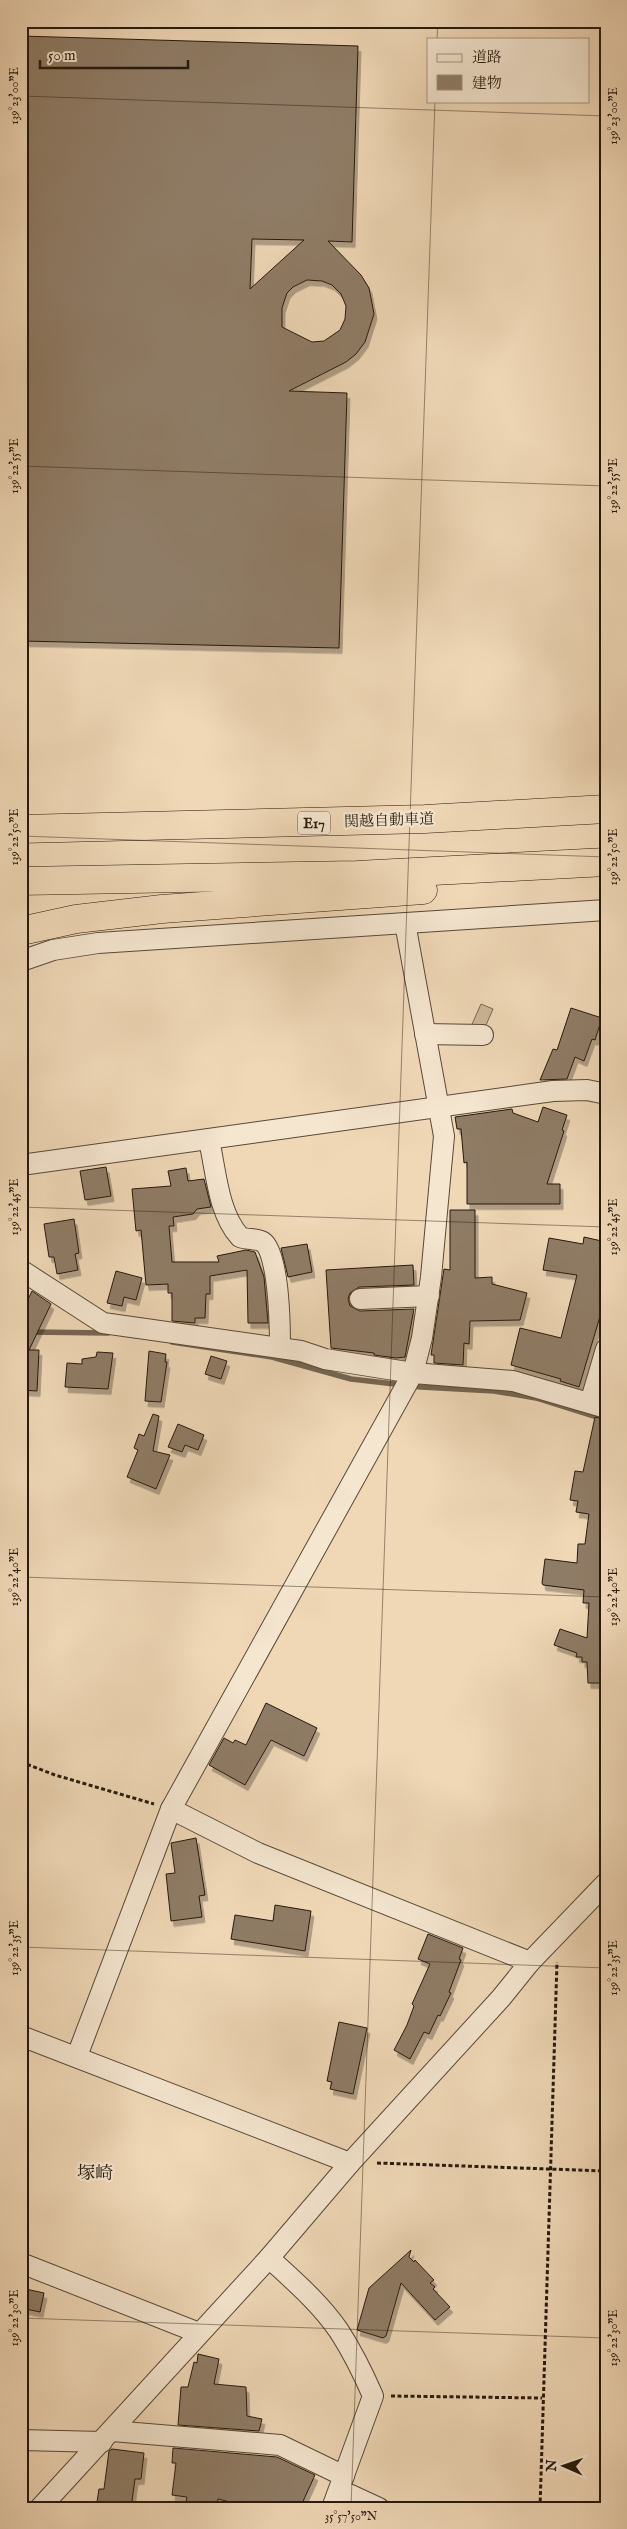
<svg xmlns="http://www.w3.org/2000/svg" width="627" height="2529" font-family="'IM FELL English','Noto Serif JP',serif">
  <defs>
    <filter id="shadow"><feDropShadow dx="3" dy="5.5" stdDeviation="0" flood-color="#0004"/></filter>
  </defs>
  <rect width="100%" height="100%" fill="#f0d8b7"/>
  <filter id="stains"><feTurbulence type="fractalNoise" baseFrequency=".004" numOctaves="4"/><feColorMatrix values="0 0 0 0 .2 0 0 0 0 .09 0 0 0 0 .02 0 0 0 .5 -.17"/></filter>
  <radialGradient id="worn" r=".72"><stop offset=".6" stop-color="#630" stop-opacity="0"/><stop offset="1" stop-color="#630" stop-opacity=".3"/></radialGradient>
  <!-- green -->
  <polygon fill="#cdb89a" stroke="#796854" points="481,1004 493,1009 483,1032 469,1031"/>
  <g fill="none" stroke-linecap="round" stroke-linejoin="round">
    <!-- stream -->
    <g stroke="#756551" stroke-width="5.5">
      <polyline points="30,1332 108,1333"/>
      <polyline points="172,1342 272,1357 351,1379 421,1387 494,1391 536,1398 606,1420"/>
    </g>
  </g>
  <!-- building -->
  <g fill="#8f7c66" stroke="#25190e" fill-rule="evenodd" filter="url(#shadow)">
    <path d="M21,36L358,46L352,242L328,241L361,275L369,288L374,314L365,342L356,354L346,362L289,391L347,393L339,648L21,641ZM252,239L304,240L250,289ZM307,280L322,281L332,285L341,294L346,306L345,319L340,330L324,341L312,342L282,327V308L287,293L293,287Z"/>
    <polygon points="571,1008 602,1018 595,1040 592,1039 584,1061 575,1057 567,1079 540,1080 553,1049 557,1050"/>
    <polygon points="543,1107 567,1115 562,1130 564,1131 547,1184 560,1184 560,1204 467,1204 467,1162 464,1163 461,1129 457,1129 455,1117 512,1109 513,1113 538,1122"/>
    <polygon points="106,1167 111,1196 85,1200 80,1171"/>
    <polygon points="186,1168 188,1181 204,1179 211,1207 197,1209 193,1214 173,1217 174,1226 169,1226 172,1262 219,1262 217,1256 246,1250 255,1252 264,1277 268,1323 248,1323 247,1270 210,1276 210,1294 206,1294 205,1318 195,1318 195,1323 172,1321 172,1293 168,1293 168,1284 146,1285 141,1230 136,1231 132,1189 171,1186 168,1171"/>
    <polygon points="450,1210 475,1210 475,1278 492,1277 492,1284 527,1293 520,1320 470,1321 469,1344 464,1343 463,1365 434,1363 434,1355 431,1355 444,1269 450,1270"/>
    <polygon points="74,1219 79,1253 75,1254 78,1270 57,1274 54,1257 49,1257 44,1224"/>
    <polygon points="584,1237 606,1242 606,1286 604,1303 579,1387 560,1381 561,1379 511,1365 520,1328 561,1338 577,1275 543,1270 549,1238 583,1244"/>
    <polygon points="307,1244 312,1272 288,1277 281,1248"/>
    <polygon points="413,1265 414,1285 359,1287 350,1293 348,1299 350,1306 360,1311 414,1309 405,1357 396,1358 374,1355 374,1353 331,1348 326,1270"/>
    <polygon points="116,1271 142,1278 136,1300 124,1297 122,1306 107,1303"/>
    <polygon points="32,1291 51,1304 29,1350 39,1350 37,1391 21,1390 21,1314"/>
    <polygon points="149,1351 166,1354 165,1362 167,1362 161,1402 145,1401"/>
    <polygon points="97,1352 113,1353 108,1389 65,1387 67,1363 82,1364 82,1359 96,1357"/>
    <polygon points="211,1356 227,1361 221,1379 205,1374"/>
    <polygon points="153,1414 159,1416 153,1451 170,1455 156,1489 127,1477 138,1450 134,1448 139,1434 144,1436"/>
    <polygon points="595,1417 606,1420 606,1683 588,1683 587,1662 582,1662 582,1657 576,1657 577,1653 554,1645 560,1629 587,1638 589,1603 583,1603 584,1590 543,1585 542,1583 545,1559 577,1563 578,1544 585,1544 589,1514 576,1512 578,1501 570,1500 575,1471 583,1472"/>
    <polygon points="178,1424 204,1435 198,1450 185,1445 182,1452 168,1447"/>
    <polygon points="266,1703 317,1728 304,1756 271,1740 245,1785 209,1765 224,1738 233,1743 235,1740 246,1745"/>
    <polygon points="196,1838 205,1895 199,1896 202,1917 171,1921 166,1874 175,1873 171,1843"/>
    <polygon points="275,1905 311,1911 305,1951 231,1939 235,1915 273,1921"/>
    <polygon points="428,1934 463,1948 459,1959 461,1960 449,1992 451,1993 440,2016 438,2015 429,2034 424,2032 410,2059 394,2050 407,2025 414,2006 412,2004 430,1964 418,1959"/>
    <polygon points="339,2022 367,2028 353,2094 330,2089 332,2082 327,2081"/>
    <polygon points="411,2250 409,2257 414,2262 415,2260 434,2280 430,2283 435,2287 433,2289 450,2307 435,2320 401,2283 386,2336 383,2338 357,2330 369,2288"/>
    <polygon points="21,2288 44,2293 40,2312 21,2308"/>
    <polygon points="198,2354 219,2359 214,2384 246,2387 247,2416 262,2419 259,2431 178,2425 181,2387 188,2387 194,2362 197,2363"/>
    <polygon points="173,2448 277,2457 315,2475 300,2508 254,2508 218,2499 216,2508 200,2508 201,2503 186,2502 187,2497 172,2495 176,2463 172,2463"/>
    <polygon points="112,2449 144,2453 141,2479 135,2479 131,2508 96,2508 99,2489 104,2489 109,2451"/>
  </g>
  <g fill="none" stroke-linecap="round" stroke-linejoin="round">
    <defs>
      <g id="minor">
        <polyline points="21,961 53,950 98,943 606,910"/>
        <polyline points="425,1034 483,1035"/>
        <path d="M209,1140C216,1171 218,1213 240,1237C247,1240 257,1238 263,1242C279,1253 280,1328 280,1348"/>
        <polyline points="21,1165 553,1091 587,1090 606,1094"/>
        <polyline points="21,1270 103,1323 301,1351 325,1359 413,1373 513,1381 606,1408"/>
        <polyline points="360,1299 429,1296"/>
        <polyline points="590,1403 606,1349"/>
        <polyline points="171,1809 258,1853 530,1962"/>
        <polyline points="21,2036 350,2163"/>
        <polyline points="77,2056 171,1809 413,1373 422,1338 431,1277 444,1136 405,923"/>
        <path d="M269,2258C293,2280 320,2303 339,2331C352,2351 363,2373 373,2396L332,2508"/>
        <polyline points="21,2263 199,2333"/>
        <polyline points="112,2431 280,2445 344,2476"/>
        <polyline points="21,2440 102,2442"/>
        <polyline points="340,2490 379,2508"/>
        <polyline points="40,2508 269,2258 350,2163 501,1998 530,1962 606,1883"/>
      </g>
      <g id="highway">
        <polyline points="21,829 425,819 606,809"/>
        <polyline points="21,881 357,875 606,862"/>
        <polyline points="21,931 76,919 162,909 423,890"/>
      </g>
    </defs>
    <!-- minor casing -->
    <use href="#minor" stroke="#584938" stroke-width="22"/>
    <!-- highway casing -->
    <use href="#highway" stroke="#25190e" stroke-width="29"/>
    <!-- path -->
    <g stroke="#25190e" stroke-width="3" stroke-dasharray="4 2.5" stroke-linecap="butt">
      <polyline points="21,1762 55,1775 154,1804"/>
      <polyline points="377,2163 606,2171"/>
      <polyline points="391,2396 542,2398"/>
      <polyline points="540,2508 557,1962"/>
    </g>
    <!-- minor -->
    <use href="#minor" stroke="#f5e6d0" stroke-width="20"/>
    <!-- highway -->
    <use href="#highway" stroke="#f0d8b7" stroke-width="28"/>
  </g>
  <!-- ticks -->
  <path fill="none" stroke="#25190e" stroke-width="1" stroke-opacity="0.45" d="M437,39L438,21M21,96L606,116M21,466L606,486M21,836L606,857M21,1207L606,1227M21,1577L606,1597M21,1947L606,1968M21,2318L606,2338M351,2508L435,101"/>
  <g text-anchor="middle" stroke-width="4.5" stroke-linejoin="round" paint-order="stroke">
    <!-- shield labels -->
    <rect fill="#f5e6d0" stroke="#635648" stroke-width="1" x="298" y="811.5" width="32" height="23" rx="4"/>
    <g font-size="14" font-weight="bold" fill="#25190e">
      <text x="314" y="828">E17</text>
    </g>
    <!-- street labels -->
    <g font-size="15" fill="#25190e" stroke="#f5e6d0">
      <text transform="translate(389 820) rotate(-2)" y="5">関越自動車道</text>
    </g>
    <!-- quarter labels -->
    <g font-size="18" fill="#25190e" stroke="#f5e6d0">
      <text x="95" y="2179">塚崎</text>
    </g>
  </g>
  <!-- margin -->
  <rect width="627" height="2529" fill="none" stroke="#f0d8b7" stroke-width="55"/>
  <!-- legend -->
  <rect x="427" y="38" width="162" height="65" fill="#f5e6d0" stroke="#a29482"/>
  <rect x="437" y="54" width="25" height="8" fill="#f5e6d0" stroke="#a29482"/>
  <text x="472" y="62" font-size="15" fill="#25190e">道路</text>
  <rect x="437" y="75" width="25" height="15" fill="#8f7c66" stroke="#a29482"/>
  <text x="472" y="88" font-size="15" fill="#25190e">建物</text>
  <!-- north arrow -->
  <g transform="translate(564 2466) rotate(272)" stroke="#f5e6d0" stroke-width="4" paint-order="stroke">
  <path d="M0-4L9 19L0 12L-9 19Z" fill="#25190e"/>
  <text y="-8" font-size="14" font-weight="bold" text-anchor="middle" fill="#25190e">N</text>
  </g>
  <!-- scale -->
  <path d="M40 60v8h148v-8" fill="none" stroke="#25190e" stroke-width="2.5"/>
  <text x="48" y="60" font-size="15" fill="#25190e" stroke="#f5e6d0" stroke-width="4" paint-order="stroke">50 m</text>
  <rect x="28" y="28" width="572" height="2474" fill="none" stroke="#25190e" stroke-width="2"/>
  <g font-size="12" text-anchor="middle" fill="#25190e">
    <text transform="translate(14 96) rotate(-90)" y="4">139°23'00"E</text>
    <text transform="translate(613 116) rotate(-90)" y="4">139°23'00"E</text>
    <text transform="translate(14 466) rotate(-90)" y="4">139°22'55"E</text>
    <text transform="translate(613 486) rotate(-90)" y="4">139°22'55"E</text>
    <text transform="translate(14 837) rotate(-90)" y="4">139°22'50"E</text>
    <text transform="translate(613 857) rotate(-90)" y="4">139°22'50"E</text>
    <text transform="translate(14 1207) rotate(-90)" y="4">139°22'45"E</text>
    <text transform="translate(613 1227) rotate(-90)" y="4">139°22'45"E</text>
    <text transform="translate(14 1577) rotate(-90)" y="4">139°22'40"E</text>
    <text transform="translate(613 1597) rotate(-90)" y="4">139°22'40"E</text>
    <text transform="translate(14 1948) rotate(-90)" y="4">139°22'35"E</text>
    <text transform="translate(613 1968) rotate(-90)" y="4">139°22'35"E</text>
    <text transform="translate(14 2318) rotate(-90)" y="4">139°22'30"E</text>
    <text transform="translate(613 2338) rotate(-90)" y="4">139°22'30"E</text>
    <text x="351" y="2520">35°57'50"N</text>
  </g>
  <rect width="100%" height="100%" filter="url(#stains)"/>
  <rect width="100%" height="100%" fill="url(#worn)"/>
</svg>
